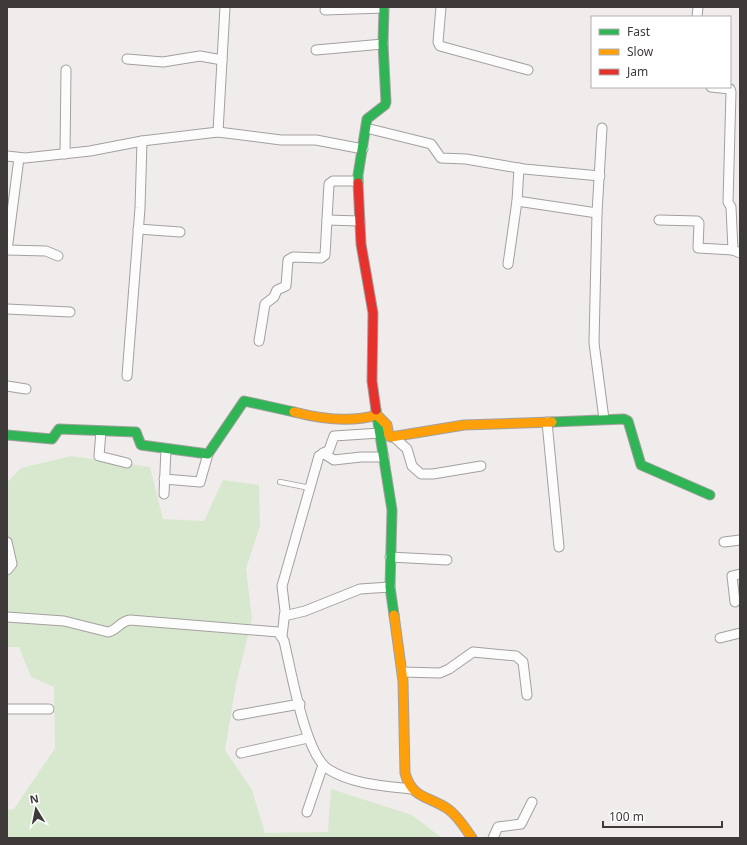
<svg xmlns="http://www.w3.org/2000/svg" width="747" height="845" font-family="'Noto Sans',sans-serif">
  <rect width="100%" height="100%" fill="#f0eceb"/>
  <!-- green -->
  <polygon fill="#d8e8ce" points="71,456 150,467 163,519 204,521 223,480 259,485 260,526 246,569 252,619 236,684 225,750 252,790 265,833 328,832 331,789 412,815 442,838 7,838 7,810 14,809 55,748 54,687 31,677 19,647 7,647 7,482 21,468"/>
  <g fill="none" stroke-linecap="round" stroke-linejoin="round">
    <defs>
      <polyline id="lane" points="280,482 310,488"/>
      <g id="street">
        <polyline points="441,7 438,42 440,46 528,70"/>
        <polyline points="325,10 384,8"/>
        <polyline points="697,17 698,7"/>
        <polyline points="316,50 383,44"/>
        <polyline points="127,59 163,62 200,56 222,60"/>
        <polyline points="711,87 730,89 731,92 728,202 731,207 733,250 740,253"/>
        <polyline points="366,128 431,144 441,158 466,159 524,169 600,176"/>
        <polyline points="602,128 597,213 594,343 604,419"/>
        <polyline points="218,132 225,7"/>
        <polyline points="65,154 66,70"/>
        <polyline points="7,156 25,158 90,151 142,141 218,132 281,140 316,140 363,149"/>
        <polyline points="519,168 517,201 597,213"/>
        <polyline points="327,220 360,221"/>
        <polyline points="659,220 697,221 699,223 698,248 733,250"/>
        <polyline points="138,229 180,232"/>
        <polyline points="7,250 19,158"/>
        <polyline points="7,250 46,251 58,256"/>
        <polyline points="508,264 517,201"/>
        <polyline points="7,309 70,312"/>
        <polyline points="259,341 265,304 274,297 277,290 286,286 288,260 293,257 321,258 325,255 329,184 333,181 358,181"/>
        <polyline points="127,376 140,208 142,141"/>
        <polyline points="7,386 26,389"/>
        <polyline points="547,422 559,547"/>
        <polyline points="101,431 99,456 127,463"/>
        <polyline points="394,437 407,449 412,466 421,474 433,474 481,466"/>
        <polyline points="323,453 334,460 361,457 384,457"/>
        <polyline points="164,479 200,482 208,454"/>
        <polyline points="164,494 166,449"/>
        <polyline points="7,542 12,564 7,570"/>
        <polyline points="724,542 740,540"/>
        <polyline points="390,557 447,560"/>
        <polyline points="735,602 732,576 740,574"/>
        <polyline points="284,616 305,611 360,589 390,587"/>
        <path d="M7,617L64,621L108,632C117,631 120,621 130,620L278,632L284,641C291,670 305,754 328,769C351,784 384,786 411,789"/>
        <polyline points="282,636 285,611 282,586 319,456 329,450 334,436 380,433"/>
        <polyline points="720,638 740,633"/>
        <polyline points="402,672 440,673 449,669 473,652 516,656 523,662 527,695"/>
        <polyline points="7,709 49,709"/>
        <polyline points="238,715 300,704"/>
        <polyline points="241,753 308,738"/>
        <polyline points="307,812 323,765"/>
        <polyline points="493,838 498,827 521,824 532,802"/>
      </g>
      <g id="fast">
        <polyline points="358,183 358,175 367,119 385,105 386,102 383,44 384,7"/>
        <polyline points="376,410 392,510 390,587 394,615"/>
        <polyline points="552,422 624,419 628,421 641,465 710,495"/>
        <polyline points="7,435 52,439 59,429 136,432 141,445 208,454 244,401 294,412"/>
      </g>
      <g id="slow">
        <path d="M294,412C321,419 350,423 377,415L387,425L389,436L391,437L464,425L552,422"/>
        <path d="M394,615L403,681L405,773C412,799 429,796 448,809C458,816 465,828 472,838"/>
      </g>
      <polyline id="jam" points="358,183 361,244 373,313 372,381 376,410"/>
    </defs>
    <!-- lane casing -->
    <use href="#lane" stroke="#a3a09f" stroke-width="6"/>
    <!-- street casing -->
    <use href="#street" stroke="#a3a09f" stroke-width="11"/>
    <!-- fast casing -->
    <use href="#fast" stroke="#a3a09f" stroke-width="11"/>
    <!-- slow casing -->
    <use href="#slow" stroke="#a3a09f" stroke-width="11"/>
    <!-- jam casing -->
    <use href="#jam" stroke="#a3a09f" stroke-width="11"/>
    <!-- lane -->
    <use href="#lane" stroke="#fdfcfc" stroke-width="4.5"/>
    <!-- street -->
    <use href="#street" stroke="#fdfcfc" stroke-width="9"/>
    <!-- fast -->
    <use href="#fast" stroke="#30b455" stroke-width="9"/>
    <!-- slow -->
    <use href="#slow" stroke="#ff9f0a" stroke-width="9"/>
    <!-- jam -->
    <use href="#jam" stroke="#e5322d" stroke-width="9"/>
  </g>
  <!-- border -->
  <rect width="747" height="845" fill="none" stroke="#3d3a39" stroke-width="16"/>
  <!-- legend -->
  <rect x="591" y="16" width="140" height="72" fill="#ffffff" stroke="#b1b0b0"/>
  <rect x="599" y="29" width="20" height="6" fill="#30b455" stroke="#b1b0b0"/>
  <text x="627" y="36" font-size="12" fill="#3d3a39">Fast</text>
  <rect x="599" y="49" width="20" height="6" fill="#ff9f0a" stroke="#b1b0b0"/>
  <text x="627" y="56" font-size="12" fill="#3d3a39">Slow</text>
  <rect x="599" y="69" width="20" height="6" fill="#e5322d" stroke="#b1b0b0"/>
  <text x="627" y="76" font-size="12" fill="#3d3a39">Jam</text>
  <!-- north arrow -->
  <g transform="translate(36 809) rotate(350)" stroke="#ffffff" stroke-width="3" paint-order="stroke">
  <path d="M0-3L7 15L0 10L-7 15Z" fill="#3d3a39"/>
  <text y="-6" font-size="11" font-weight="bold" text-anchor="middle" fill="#3d3a39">N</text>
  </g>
  <!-- scale -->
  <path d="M603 821v6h119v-6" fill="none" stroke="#3d3a39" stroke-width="2"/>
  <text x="609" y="821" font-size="12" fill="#3d3a39" stroke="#ffffff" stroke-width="3" paint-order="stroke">100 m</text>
</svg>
